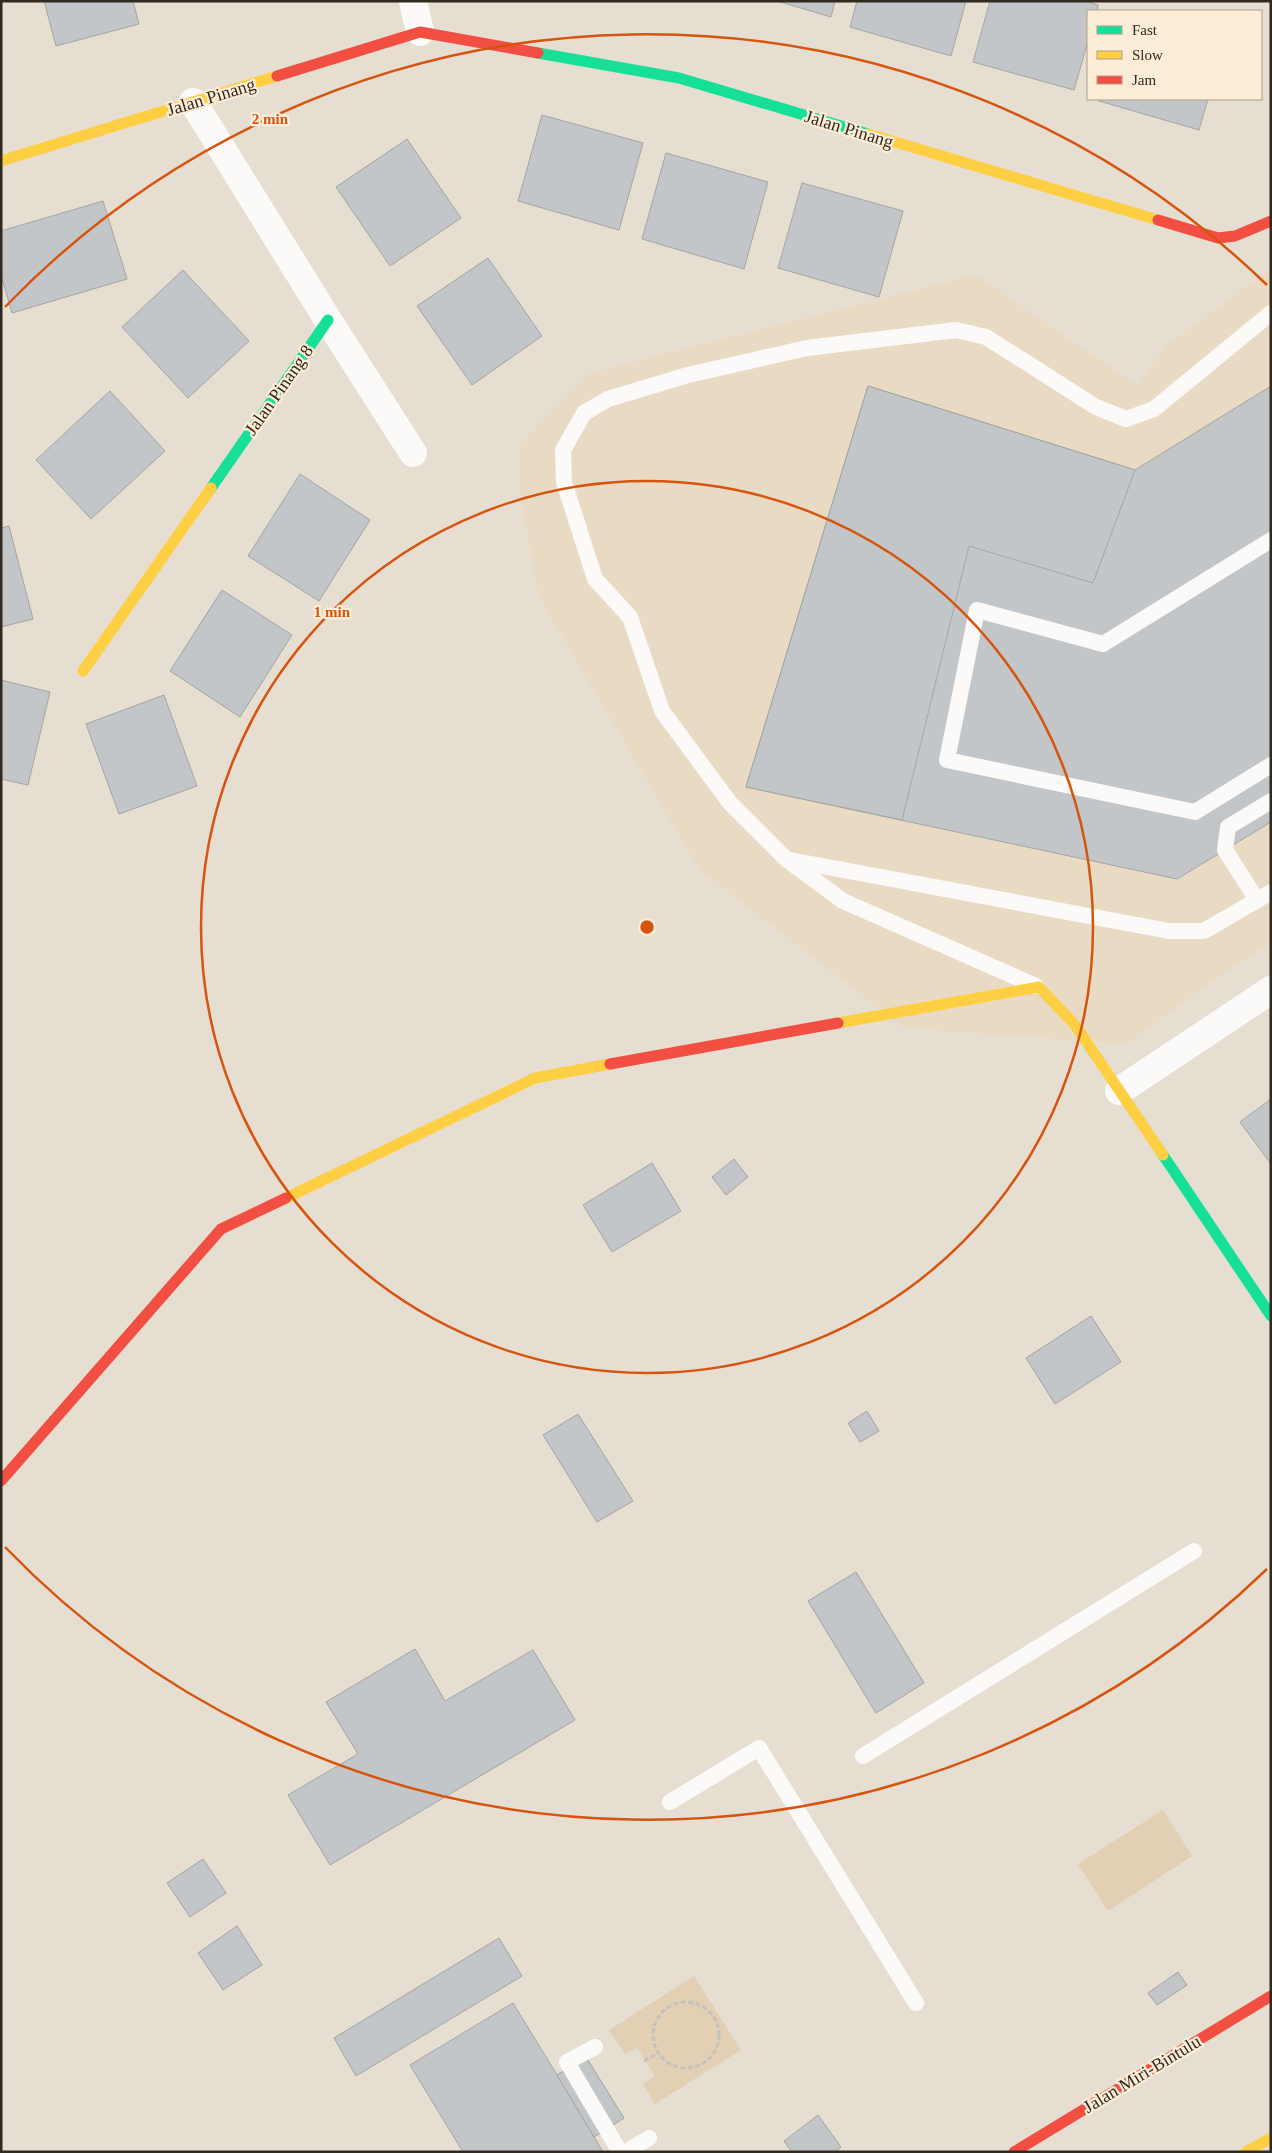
<svg xmlns="http://www.w3.org/2000/svg" width="1272" height="2153" font-family="Georgia,serif">
  <rect width="100%" height="100%" fill="#e7ded2"/>
  <!-- built -->
  <polygon fill="#e9dac4" points="1271,268 1271,943 1224,973 1126,1044 904,1028 699,869 539,597 521,501 521,443 589,373 976,275 1138,386 1165,347"/>
  <!-- green -->
  <g fill="#e2cfb4">
    <polygon points="1163,1810 1192,1856 1108,1911 1078,1864"/>
    <polygon points="694,1976 741,2050 655,2104 643,2084 655,2076 637,2048 625,2054 609,2030"/>
  </g>
  <!-- building -->
  <g fill="#c3c6c8" stroke="#a4a4a2">
    <polygon points="44,1 133,1 139,24 56,46"/>
    <polygon points="777,1 835,1 831,17"/>
    <polygon points="857,1 966,1 951,56 850,27"/>
    <polygon points="990,1 1086,1 1098,5 1097,11 1088,11 1088,41 1074,90 973,62"/>
    <polygon points="1099,99 1208,99 1199,130 1099,101"/>
    <polygon points="542,115 643,143 619,230 518,201"/>
    <polygon points="407,139 461,218 390,266 336,187"/>
    <polygon points="666,153 768,182 744,269 642,239"/>
    <polygon points="802,183 903,211 879,297 778,268"/>
    <polygon points="103,201 127,279 12,313 1,275 1,231"/>
    <polygon points="488,258 542,336 472,385 417,306"/>
    <polygon points="183,270 249,341 188,398 122,327"/>
    <polygon points="868,386 1135,470 1271,386 1271,822 1177,879 746,787"/>
    <polygon points="868,386 1135,470 1093,583 969,546 902,820 746,787"/>
    <polygon points="110,391 165,451 91,519 36,460"/>
    <polygon points="300,474 370,520 319,601 248,556"/>
    <polygon points="9,526 33,619 1,627 1,528"/>
    <polygon points="222,590 292,635 240,717 170,671"/>
    <polygon points="1,680 50,692 28,785 1,779"/>
    <polygon points="164,695 197,786 119,814 86,724"/>
    <polygon points="1271,1099 1271,1164 1240,1122"/>
    <polygon points="734,1159 748,1177 726,1195 712,1177"/>
    <polygon points="652,1163 681,1211 612,1252 583,1205"/>
    <polygon points="1091,1316 1121,1362 1055,1404 1026,1358"/>
    <polygon points="867,1411 879,1431 860,1442 848,1423"/>
    <polygon points="578,1414 633,1501 597,1522 543,1435"/>
    <polygon points="856,1572 924,1683 876,1713 808,1601"/>
    <polygon points="415,1649 445,1701 533,1650 575,1720 330,1865 288,1795 358,1754 326,1702"/>
    <polygon points="203,1859 226,1893 190,1917 167,1883"/>
    <polygon points="237,1926 262,1965 223,1990 198,1953"/>
    <polygon points="499,1938 522,1976 356,2076 334,2038"/>
    <polygon points="1178,1972 1187,1985 1157,2005 1148,1993"/>
    <polygon points="513,2003 557,2075 603,2152 463,2152 410,2065"/>
    <polygon points="586,2057 624,2118 594,2137 557,2075"/>
    <polygon points="818,2115 841,2147 835,2152 792,2152 784,2141"/>
  </g>
  <g fill="none" stroke-linecap="round" stroke-linejoin="round">
    <!-- path -->
    <g stroke="#c4c1bc" stroke-width="3" stroke-dasharray="5 2.5" stroke-linecap="butt">
      <circle cx="686" cy="2035" r="33"/>
      <polyline points="644,2061 658,2053"/>
    </g>
    <!-- lane -->
    <g stroke="#fbfaf8" stroke-width="16">
      <polyline points="1271,540 1103,644 977,610 947,760 1195,812 1271,765"/>
      <polyline points="790,860 1169,931 1204,931 1271,892"/>
      <polyline points="1257,900 1225,850 1228,827 1271,801"/>
      <polyline points="1036,986 843,901 786,859 730,803 662,711 630,617 595,579 564,482 563,450 584,413 608,399 688,375 807,348 956,330 986,337 1096,407 1126,419 1154,409 1271,313"/>
      <polyline points="863,1756 1194,1551"/>
      <polyline points="670,1802 759,1748 916,2003"/>
      <polyline points="595,2047 567,2062 620,2152"/>
      <polyline points="626,2152 649,2138"/>
    </g>
    <!-- street -->
    <g stroke="#fbfaf8" stroke-width="28">
      <polyline points="413,1 420,32"/>
      <polyline points="193,102 328,320 413,453"/>
      <polyline points="1119,1091 1271,990"/>
    </g>
    <!-- fast -->
    <g stroke="#16e098" stroke-width="11">
      <polyline points="538,53 679,78 868,134"/>
      <polyline points="211,488 328,320"/>
      <polyline points="1163,1155 1271,1316"/>
    </g>
    <!-- slow -->
    <g stroke="#ffcf43" stroke-width="11">
      <polyline points="868,134 1158,220"/>
      <polyline points="1,161 277,76"/>
      <polyline points="83,671 211,488"/>
      <polyline points="838,1023 1039,987 1075,1025 1163,1155"/>
      <polyline points="286,1198 535,1078 610,1064"/>
      <polyline points="1246,2152 1271,2138"/>
    </g>
    <!-- jam -->
    <g stroke="#f24e42" stroke-width="11">
      <polyline points="277,76 420,32 538,53"/>
      <polyline points="1158,220 1218,238 1235,236 1271,221"/>
      <polyline points="610,1064 838,1023"/>
      <polyline points="1,1481 221,1229 286,1198"/>
      <polyline points="1014,2152 1271,1996"/>
    </g>
  </g>
  <!-- distance rings -->
  <g fill="none" stroke="#d6540e" stroke-width="2.5">
    <circle cx="647" cy="927" r="446"/>
    <path d="M1267 1569A892 892 0 0 1 5 1547M5 307A892 892 0 0 1 1267 285"/>
  </g>
  <g text-anchor="middle" stroke-width="4.5" stroke-linejoin="round" paint-order="stroke">
    <!-- street labels -->
    <g font-size="18" fill="#2f2920" stroke="#fdedd6">
      <text transform="translate(211 97) rotate(-17)" y="6">Jalan Pinang</text>
      <text transform="translate(849 129) rotate(17)" y="6">Jalan Pinang</text>
      <text transform="translate(279 390) rotate(-55)" y="6">Jalan Pinang 8</text>
      <text transform="translate(1142 2074) rotate(-31)" y="6">Jalan Miri-Bintulu</text>
    </g>
  </g>
  <circle cx="647" cy="927" r="8" fill="#d6540e" stroke="#fdedd6" stroke-width="2.5"/>
  <g font-size="15" text-anchor="middle" font-weight="bold" fill="#d6540e" stroke="#fdedd6" stroke-width="4.5" stroke-linejoin="round" paint-order="stroke">
    <text x="270" y="124">2 min</text>
    <text x="332" y="617">1 min</text>
  </g>
  <!-- border -->
  <rect width="1272" height="2153" fill="none" stroke="#2f2920" stroke-width="5"/>
  <!-- legend -->
  <rect x="1087" y="10" width="175" height="90" fill="#fdedd6" stroke="#ab9f8d"/>
  <rect x="1097" y="26" width="25" height="8" fill="#16e098" stroke="#ab9f8d"/>
  <text x="1132" y="35" font-size="15" fill="#2f2920">Fast</text>
  <rect x="1097" y="51" width="25" height="8" fill="#ffcf43" stroke="#ab9f8d"/>
  <text x="1132" y="60" font-size="15" fill="#2f2920">Slow</text>
  <rect x="1097" y="76" width="25" height="8" fill="#f24e42" stroke="#ab9f8d"/>
  <text x="1132" y="85" font-size="15" fill="#2f2920">Jam</text>
</svg>
